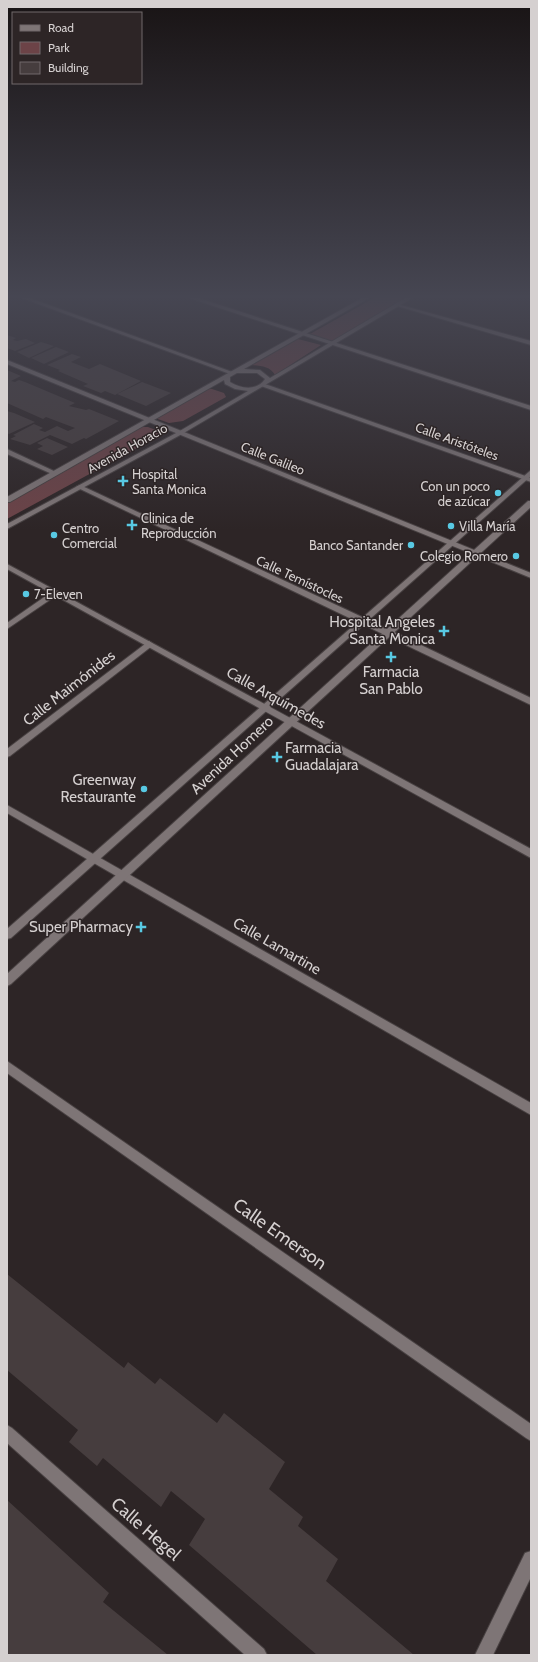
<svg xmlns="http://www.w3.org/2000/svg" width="538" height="1662" font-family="Cabin,sans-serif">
  <rect width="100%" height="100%" fill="#2d2526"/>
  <!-- green -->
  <g fill="#6c4347">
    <polygon points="376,297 410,297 334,342 310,334"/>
    <path d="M298,339L321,345L275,375C270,366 261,366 251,365Z"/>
    <polygon points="204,389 212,389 224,393 226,397 183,421 169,423 155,418"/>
    <polygon points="141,427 148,427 161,432 161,435 7,519 7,501"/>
  </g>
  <!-- building -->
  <g fill="#463d3e">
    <polygon points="7,335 16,338 13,340 17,341 26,339 35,343 15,351 7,348 7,345 9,345 7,344"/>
    <polygon points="41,342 54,346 29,358 17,352"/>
    <polygon points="56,347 69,352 44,364 31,358"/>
    <polygon points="72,354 81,357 71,362 89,369 100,364 141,381 115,395 105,391 101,393 83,386 88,384 58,371 60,370 47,365"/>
    <polygon points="7,370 21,376 11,381 15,382 19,380 25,382 75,403 69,406 86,410 89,409 119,421 86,439 84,438 72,444 50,435 30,445 10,439 16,436 13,435 34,424 43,428 39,430 45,432 57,426 68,431 75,428 46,417 43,419 7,403"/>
    <polygon points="142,382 150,385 171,393 146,406 117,394"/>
    <polygon points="7,411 14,413 35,422 9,434 7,433"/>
    <polygon points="47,438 68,447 52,455 37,449 43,446 37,443"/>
    <polygon points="7,1274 124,1368 128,1362 155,1384 160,1378 217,1423 224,1413 285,1462 269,1489 303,1517 298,1526 338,1559 326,1581 414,1655 317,1655 189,1545 205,1519 171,1491 161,1507 103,1458 97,1466 69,1442 78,1430 7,1370"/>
    <polygon points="7,1500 109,1593 103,1602 168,1655 7,1655"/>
  </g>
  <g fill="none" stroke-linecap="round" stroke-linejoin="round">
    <defs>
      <g id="minor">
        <polygon points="19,297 27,297 235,373 230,374"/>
        <polygon points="186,297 195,297 531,406 531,410"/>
        <polygon points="397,304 531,341 531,345 397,306"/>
        <polygon points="7,360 531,573 531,578 7,364"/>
        <polygon points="261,384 265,384 531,478 531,482 261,386"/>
        <polygon points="7,449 56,472 57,473 52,474 7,454"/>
        <polygon points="80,485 392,631 531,698 531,705 78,488 76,487"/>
        <polygon points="53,591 56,591 60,593 7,629 7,623"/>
        <polygon points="149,641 153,644 152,646 10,756 7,757 7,749"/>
        <polygon points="7,805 531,1103 531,1115 7,813"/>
        <polygon points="7,1061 531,1424 531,1441 526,1438 7,1073"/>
        <polygon points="7,1425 12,1428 264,1649 267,1655 245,1655 7,1443"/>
      </g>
      <g id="tertiary">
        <path d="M364,297H371L244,369L260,370L270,378L407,297H414L182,434L7,529V524L178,432L248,391L235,389L225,384L224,380L10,502H7V497ZM237,373H257L265,379C257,391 241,389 230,382V377Z"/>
        <polygon points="531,470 531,476 11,938 7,939 7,929"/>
        <polygon points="528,501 531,501 531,507 11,984 7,986 7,974"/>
      </g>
      <g id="secondary">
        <polygon points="7,564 531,849 531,858 7,569"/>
        <polygon points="531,1551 531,1577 493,1655 475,1655 525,1553"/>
      </g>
    </defs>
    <!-- minor casing -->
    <use href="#minor" stroke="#474041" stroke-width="2"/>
    <!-- tertiary casing -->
    <use href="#tertiary" stroke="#474041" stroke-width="2"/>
    <!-- secondary casing -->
    <use href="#secondary" stroke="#474041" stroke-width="2"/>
    <!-- minor -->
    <use href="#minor" fill="#7e7576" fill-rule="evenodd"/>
    <!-- tertiary -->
    <use href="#tertiary" fill="#7e7576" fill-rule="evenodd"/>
    <!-- secondary -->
    <use href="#secondary" fill="#7e7576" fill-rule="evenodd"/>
  </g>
  <!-- sky -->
  <linearGradient id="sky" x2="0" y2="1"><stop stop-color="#191415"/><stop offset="0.56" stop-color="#464652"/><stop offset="1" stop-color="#464652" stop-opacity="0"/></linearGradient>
  <rect width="538" height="530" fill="url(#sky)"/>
  <!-- markers -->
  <g fill="#58c9e3" stroke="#2d2526" stroke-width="1.5">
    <path d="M121 475h4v4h4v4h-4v4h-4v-4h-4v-4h4z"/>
    <circle cx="498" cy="493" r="4"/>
    <path d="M130 519h4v4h4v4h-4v4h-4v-4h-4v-4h4z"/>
    <circle cx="451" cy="526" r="4"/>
    <circle cx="54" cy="535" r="4"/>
    <circle cx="411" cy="545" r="4"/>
    <circle cx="516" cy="556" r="4"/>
    <circle cx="26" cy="594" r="4"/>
    <path d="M442 625h4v4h4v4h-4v4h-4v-4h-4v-4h4z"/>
    <path d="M389 651h4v4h4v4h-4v4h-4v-4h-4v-4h4z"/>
    <path d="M275 751h4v4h4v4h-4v4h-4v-4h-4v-4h4z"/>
    <circle cx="144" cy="789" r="4"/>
    <path d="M139 921h4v4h4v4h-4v4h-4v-4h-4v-4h4z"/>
  </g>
  <g text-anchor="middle" stroke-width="3" stroke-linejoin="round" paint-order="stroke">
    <!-- far-street labels -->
    <g font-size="13" fill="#d5d0d0" stroke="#2d2526">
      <text transform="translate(457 441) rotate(20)" y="5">Calle Aristóteles</text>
      <text transform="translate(127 448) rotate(-29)" y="5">Avenida Horacio</text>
      <text transform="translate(273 458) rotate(22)" y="5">Calle Galileo</text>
      <text transform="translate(300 579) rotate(25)" y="5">Calle Temístocles</text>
    </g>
    <!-- far-poi labels -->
    <g font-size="13" fill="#d5d0d0" stroke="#2d2526" text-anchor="start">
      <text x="132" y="479">Hospital<tspan x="132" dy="15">Santa Monica</tspan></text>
      <text x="490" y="491" text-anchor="end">Con un poco<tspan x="490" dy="15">de azúcar</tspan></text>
      <text x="141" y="523">Clinica de<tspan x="141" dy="15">Reproducción</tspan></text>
      <text x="459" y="531">Villa María</text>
      <text x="62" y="533">Centro<tspan x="62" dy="15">Comercial</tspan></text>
      <text x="403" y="550" text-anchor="end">Banco Santander</text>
      <text x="508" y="561" text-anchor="end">Colegio Romero</text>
      <text x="34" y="599">7-Eleven</text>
    </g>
    <!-- poi labels -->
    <g font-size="15" fill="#d5d0d0" stroke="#2d2526" text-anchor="end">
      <text x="435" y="627">Hospital Angeles<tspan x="435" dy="17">Santa Monica</tspan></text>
      <text x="391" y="677" text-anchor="middle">Farmacia<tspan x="391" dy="17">San Pablo</tspan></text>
      <text x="285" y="753" text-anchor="start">Farmacia<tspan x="285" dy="17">Guadalajara</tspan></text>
      <text x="136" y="785">Greenway<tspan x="136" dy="17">Restaurante</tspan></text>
      <text x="133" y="932">Super Pharmacy</text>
    </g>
    <!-- street labels -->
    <g font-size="15" fill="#d5d0d0" stroke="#2d2526">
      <text transform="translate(69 688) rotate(-38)" y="5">Calle Maimónides</text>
      <text transform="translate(276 698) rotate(29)" y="5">Calle Arquímedes</text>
      <text transform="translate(232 755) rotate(-43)" y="5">Avenida Homero</text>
      <text transform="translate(277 946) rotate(30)" y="5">Calle Lamartine</text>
    </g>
    <!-- near-street labels -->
    <g font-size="18" fill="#d5d0d0" stroke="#2d2526">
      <text transform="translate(280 1234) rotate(35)" y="6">Calle Emerson</text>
      <text transform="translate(146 1529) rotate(41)" y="6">Calle Hegel</text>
    </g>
  </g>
  <!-- border -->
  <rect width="538" height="1662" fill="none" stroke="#d5d0d0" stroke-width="16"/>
  <!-- legend -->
  <rect x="12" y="12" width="130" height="72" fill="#2d2526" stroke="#70696a"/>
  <rect x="20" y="25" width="20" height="6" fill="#7e7576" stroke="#70696a"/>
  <text x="48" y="32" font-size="12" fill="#d5d0d0">Road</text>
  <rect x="20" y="42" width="20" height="12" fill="#6c4347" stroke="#70696a"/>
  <text x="48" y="52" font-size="12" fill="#d5d0d0">Park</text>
  <rect x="20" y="62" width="20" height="12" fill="#463d3e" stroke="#70696a"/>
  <text x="48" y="72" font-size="12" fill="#d5d0d0">Building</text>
</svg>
